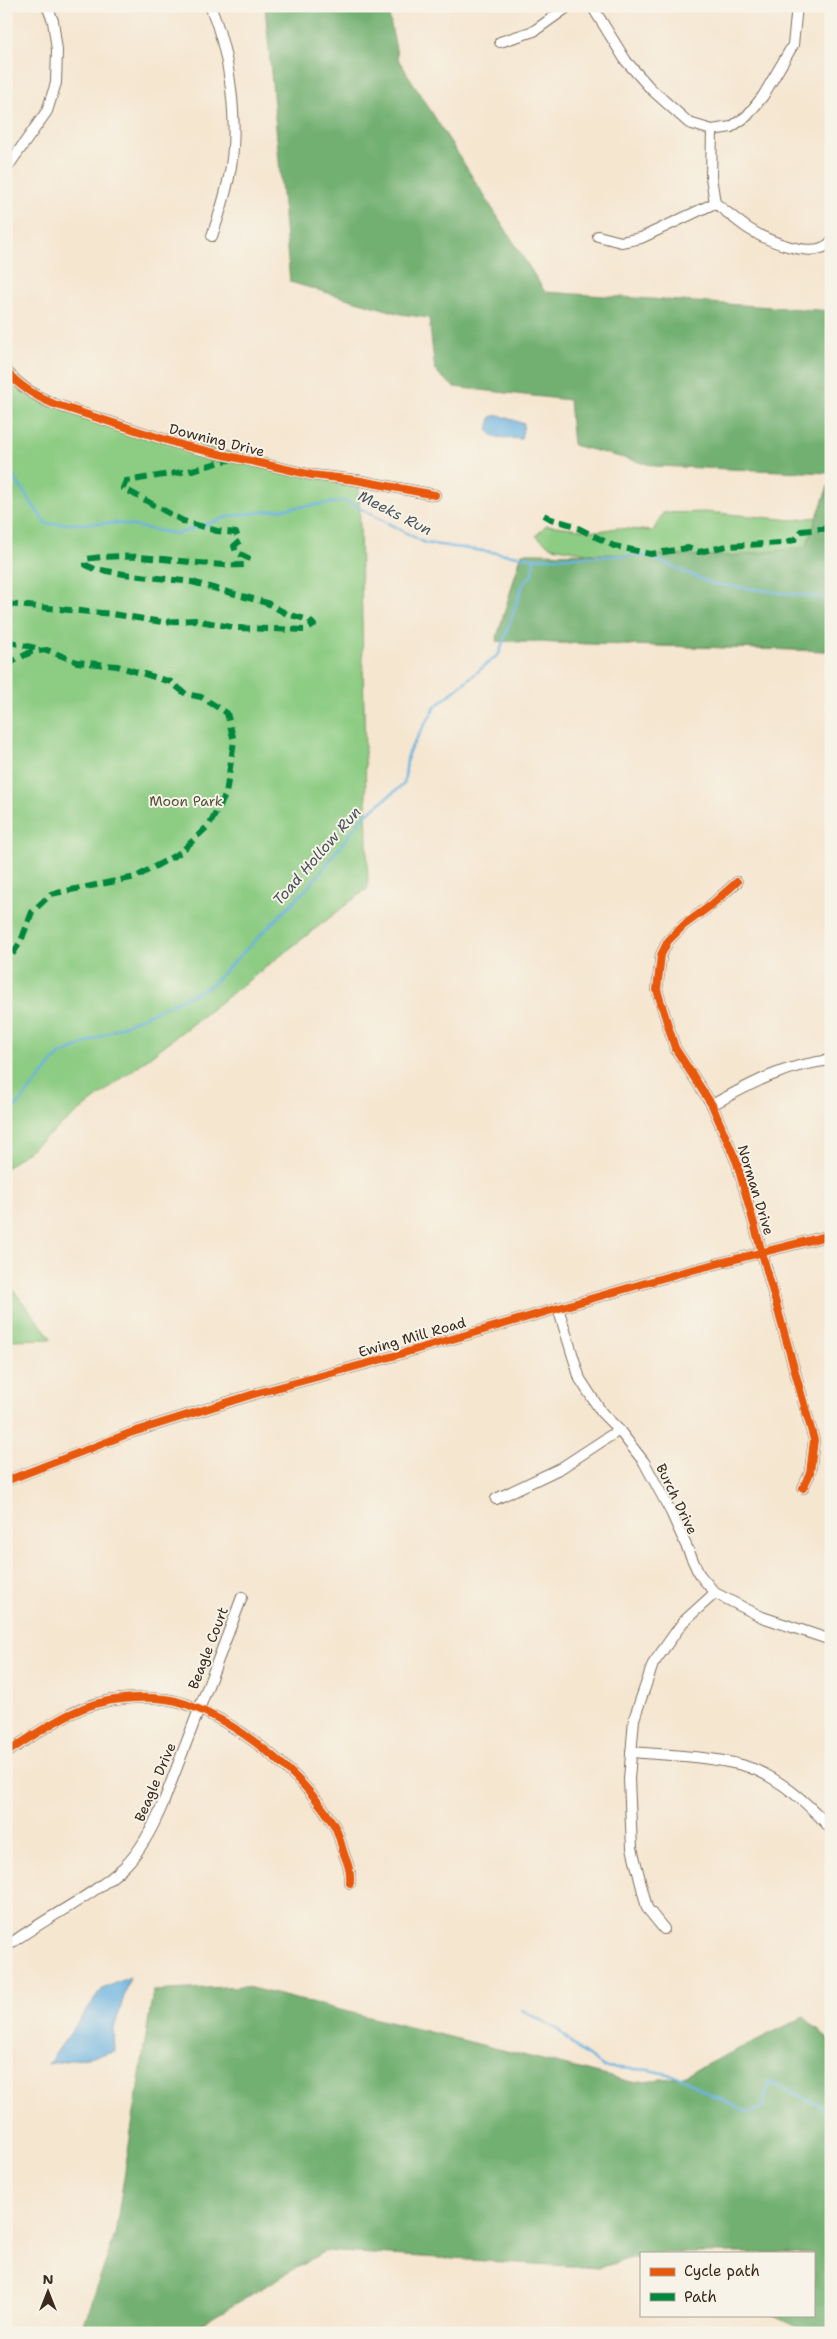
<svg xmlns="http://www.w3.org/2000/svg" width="837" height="2339" font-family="'Shantell Sans',sans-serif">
  <rect width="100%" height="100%" fill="#f7f3e8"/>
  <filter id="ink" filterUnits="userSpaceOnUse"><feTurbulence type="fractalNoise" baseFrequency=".02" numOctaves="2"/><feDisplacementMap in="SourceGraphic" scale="10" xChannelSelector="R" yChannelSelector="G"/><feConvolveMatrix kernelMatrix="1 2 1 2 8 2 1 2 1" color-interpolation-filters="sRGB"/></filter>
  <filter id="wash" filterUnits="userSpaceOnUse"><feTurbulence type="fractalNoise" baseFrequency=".0096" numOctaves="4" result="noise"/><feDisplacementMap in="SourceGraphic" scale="20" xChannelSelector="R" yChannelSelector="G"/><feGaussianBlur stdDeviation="1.12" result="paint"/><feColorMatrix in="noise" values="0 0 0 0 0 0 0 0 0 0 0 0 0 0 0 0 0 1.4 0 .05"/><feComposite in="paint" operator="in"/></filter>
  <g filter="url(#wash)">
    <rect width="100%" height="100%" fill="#f5e6d0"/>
    <!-- green -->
    <g fill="#8dcc83" stroke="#647b50">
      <polygon points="6,363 43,404 359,486 368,888 6,1168"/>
      <polygon points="831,479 831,651 496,641 522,553 593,554 552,547 536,536 546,525 599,531 617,528 653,531 663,513 706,512 793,520 817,517"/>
      <polygon points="6,1281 52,1339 6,1340"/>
    </g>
    <!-- forest -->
    <g fill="#72b071" stroke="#566d48">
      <polygon points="265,6 387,6 398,59 545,292 831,311 831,473 655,466 573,445 569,400 454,387 435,371 429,318 401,314 290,282"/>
      <polygon points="831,479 831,651 496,641 522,553 733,556 806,547"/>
      <polygon points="243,1986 632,2082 681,2077 804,2017 831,2042 831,2333 808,2333 772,2315 813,2315 813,2253 641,2253 641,2260 634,2257 599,2268 325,2251 186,2333 81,2333 115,2235 153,1991"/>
    </g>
    <!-- water -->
    <g fill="#6ab2e1" stroke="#526e80">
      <polygon points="499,415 524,424 521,439 495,437 488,431 491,417"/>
      <polygon points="130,1977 114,2028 115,2052 48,2064 102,1989"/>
    </g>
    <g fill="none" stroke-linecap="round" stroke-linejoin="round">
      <!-- stream -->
      <g stroke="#6ab2e1" stroke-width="2.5">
        <polyline points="6,466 46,524 117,523 177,534 231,516 346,501 425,543 534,558 646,555 713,584 831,599"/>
        <polyline points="6,1115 11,1113 58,1056 210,986 311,884 364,816 404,784 408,753 436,706 499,654 523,584 533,573 534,559"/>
        <polyline points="522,2010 557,2029 578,2049 604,2067 649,2070 681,2077 711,2095 750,2113 763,2107 770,2082 822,2106 831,2117"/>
      </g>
    </g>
  </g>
  <g filter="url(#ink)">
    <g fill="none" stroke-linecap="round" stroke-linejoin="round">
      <defs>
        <g id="street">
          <path d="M210,6C230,53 240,126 229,177C225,197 219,216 212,236"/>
          <polyline points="592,6 626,61 651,89 689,123 712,130 731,127 747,116 763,96 793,45 797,6"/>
          <polyline points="500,42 534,31 569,6"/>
          <path d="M712,130L711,177L715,203C726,211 737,221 749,229C766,240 814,261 831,242"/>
          <polyline points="6,169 47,111 56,83 57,50 53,21 47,6"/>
          <polyline points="598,236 621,242 641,238 715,203"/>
          <path d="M6,371C20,387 35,396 54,404L185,446L312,475L356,480L435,495"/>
          <polyline points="737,882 710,906 684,925 668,941 661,955 657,990 675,1048 712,1105 737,1163 814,1440 810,1473 803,1488"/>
          <path d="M712,1105C752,1083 785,1065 831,1060"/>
          <polyline points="558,1308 580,1379 602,1413 619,1430 644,1462 671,1512 699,1574 715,1593 762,1617 831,1640"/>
          <polyline points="6,1481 130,1433 254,1394 376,1361 680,1273 831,1235"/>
          <polyline points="496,1499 561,1468 619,1430"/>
          <path d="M631,1752C667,1755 706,1756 742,1765C777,1775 807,1802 831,1829"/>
          <path d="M6,1753C42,1730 78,1702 122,1699C142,1697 167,1697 186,1704C241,1724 304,1775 334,1825C339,1833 341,1845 344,1854C348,1864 351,1872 350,1883"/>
          <polyline points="664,1929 647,1908 632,1848 629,1779 634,1719 653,1664 683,1622 715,1593"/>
          <path d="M6,1947C44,1918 89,1899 124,1867C142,1850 155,1823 164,1801L242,1597"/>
        </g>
      </defs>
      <!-- street casing -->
      <use href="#street" stroke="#7c6c5c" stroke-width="12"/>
      <!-- street -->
      <use href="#street" stroke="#fff" stroke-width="10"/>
      <!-- quiet -->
      <g stroke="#00873e" stroke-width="6" stroke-dasharray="12 6" stroke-linecap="butt">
        <polyline points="544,515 551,519 572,525 614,546 651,554 688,548 699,552 727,546 782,543 794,540 801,531 831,528"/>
        <path d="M6,604L112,614L162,622L195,620L237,628L306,630L314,625L309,620L287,614L267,603L192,582L124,574L95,569L86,565V559C139,550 193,567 245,565L248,558L236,552L234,546L240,541L236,533L217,531L183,521L123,488L126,481L189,471L232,459"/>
        <polyline points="6,641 40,649"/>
        <polyline points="6,665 31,652 47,650 77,662 117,666 171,682 186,694 201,697 227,713 234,741 226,794 210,824 181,852 136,877 51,894 32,912 21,941 10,958 6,960"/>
      </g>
      <defs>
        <g id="cycleway">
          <path d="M6,371C20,387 35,396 54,404L185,446L312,475L356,480L435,495"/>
          <polyline points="737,882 710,906 684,925 668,941 661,955 657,990 675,1048 712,1105 737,1163 814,1440 810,1473 803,1488"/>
          <polyline points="6,1481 130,1433 254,1394 376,1361 680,1273 831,1235"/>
          <path d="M6,1753C42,1730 78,1702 122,1699C142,1697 167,1697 186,1704C241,1724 304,1775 334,1825C339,1833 341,1845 344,1854C348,1864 351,1872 350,1883"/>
        </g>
      </defs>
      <!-- cycleway casing -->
      <use href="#cycleway" stroke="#f7f3e8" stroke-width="11"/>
      <!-- cycleway -->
      <use href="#cycleway" stroke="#e8590c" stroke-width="8"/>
    </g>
  </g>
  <g text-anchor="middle" stroke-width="4" stroke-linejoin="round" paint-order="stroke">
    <!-- street labels -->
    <g font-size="14" fill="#3b2a1e" stroke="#f7f3e8">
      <text transform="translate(217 440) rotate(14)" y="5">Downing Drive</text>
      <text transform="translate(756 1190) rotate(73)" y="5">Norman Drive</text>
      <text transform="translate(412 1337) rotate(-16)" y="5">Ewing Mill Road</text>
      <text transform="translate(677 1499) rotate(64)" y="5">Burch Drive</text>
      <text transform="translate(208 1648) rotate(-69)" y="5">Beagle Court</text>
      <text transform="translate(155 1782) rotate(-67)" y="5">Beagle Drive</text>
    </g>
    <!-- park labels -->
    <g font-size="14" fill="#505237" stroke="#f7f3e8">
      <text x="186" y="806">Moon Park</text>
    </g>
    <!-- water labels -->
    <g font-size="15" font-style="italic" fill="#495358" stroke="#f7f3e8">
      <text transform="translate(395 513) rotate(27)" y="5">Meeks Run</text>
      <text transform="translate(317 856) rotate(-49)" y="5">Toad Hollow Run</text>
    </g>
  </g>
  <!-- margin -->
  <rect width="837" height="2339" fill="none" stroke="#f7f3e8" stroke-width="25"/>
  <!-- legend -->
  <rect x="640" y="2252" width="175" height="65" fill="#f7f3e8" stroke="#aca397"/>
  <rect x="650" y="2268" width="25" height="8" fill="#e8590c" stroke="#aca397"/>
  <text x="684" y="2276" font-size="15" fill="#3b2a1e">Cycle path</text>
  <rect x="650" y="2293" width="25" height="8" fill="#00873e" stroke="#aca397"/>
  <text x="684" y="2302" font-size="15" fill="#3b2a1e">Path</text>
  <!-- north arrow -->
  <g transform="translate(48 2292)" stroke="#f7f3e8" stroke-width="4" paint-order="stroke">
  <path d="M0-4L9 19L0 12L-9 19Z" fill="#3b2a1e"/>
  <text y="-8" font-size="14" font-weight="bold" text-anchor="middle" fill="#3b2a1e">N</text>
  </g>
</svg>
